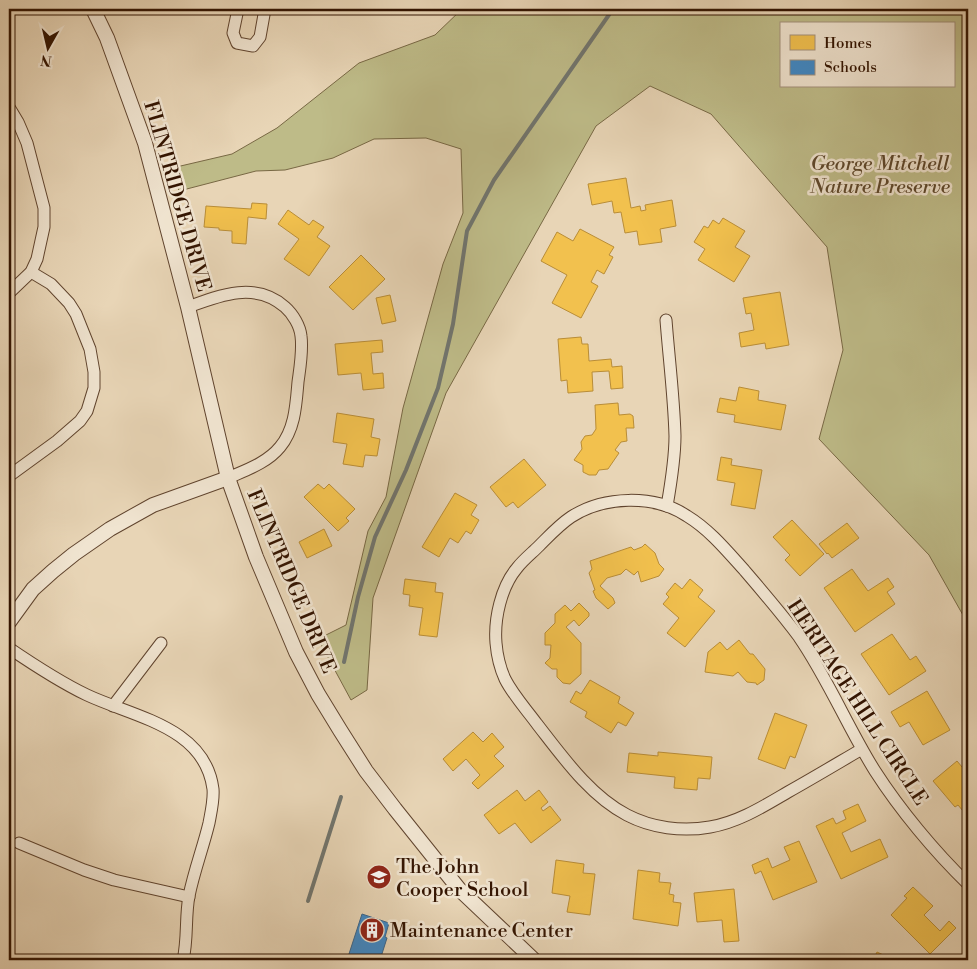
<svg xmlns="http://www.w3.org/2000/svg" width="977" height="969" font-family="'Libre Bodoni',serif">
  <rect width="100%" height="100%" fill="#e8d5b6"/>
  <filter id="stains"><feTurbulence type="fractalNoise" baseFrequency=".004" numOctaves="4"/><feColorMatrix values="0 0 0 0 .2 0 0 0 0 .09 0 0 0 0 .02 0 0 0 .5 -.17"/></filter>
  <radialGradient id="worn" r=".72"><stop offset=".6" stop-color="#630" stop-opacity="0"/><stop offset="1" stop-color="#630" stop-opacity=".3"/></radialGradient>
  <!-- green -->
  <path fill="#bebb88" stroke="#786844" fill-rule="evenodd" d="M462,9H968V624L929,555L819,439L843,350L827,247L711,114L650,86L596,126L446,393L373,598L367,690L351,700L318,639L346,625L368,531L386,497L403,408L443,264L463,213L461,149L426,138L374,139L333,158L285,170L256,171L179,191L172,168L232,154L277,128L359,63L435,35ZM781,24H953V86H781Z"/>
  <!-- homes -->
  <g fill="#f2c14e" stroke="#b98d37">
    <polygon points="626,178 631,208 640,206 641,211 646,210 645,205 672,200 676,226 660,229 662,242 639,245 637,231 625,233 621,212 614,213 612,201 592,205 588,184"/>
    <polygon points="252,203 267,204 266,219 248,217 246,244 232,243 232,231 219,230 219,228 204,227 206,206 251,209"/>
    <polygon points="288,210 309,225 313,220 324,227 317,237 330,246 309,276 284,259 299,239 278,224"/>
    <polygon points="723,218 745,231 735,247 750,256 734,282 698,260 705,249 694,242 704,226 708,228 713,220 719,224"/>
    <polygon points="580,229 614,247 609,255 613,257 604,274 597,270 591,282 598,286 581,318 552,303 567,275 541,261 557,232 573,241"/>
    <polygon points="361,255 385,279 353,310 329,287"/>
    <polygon points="780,292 789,345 766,349 765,343 741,347 739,333 754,330 751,313 746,314 743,298"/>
    <polygon points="390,295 396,321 382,324 376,298"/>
    <polygon points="581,337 582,344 588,344 589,361 611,359 612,367 622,366 623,388 611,389 609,371 592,372 593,391 568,393 567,380 561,381 558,339"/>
    <polygon points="382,340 383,352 371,353 373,374 383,373 384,388 363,390 361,373 338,375 335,344"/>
    <polygon points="739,387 759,391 758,400 786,405 781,430 734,422 735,415 717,412 720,398 736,401"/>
    <polygon points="618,403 619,415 630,414 633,416 634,428 626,428 627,441 621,442 615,450 619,453 608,469 599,470 596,475 589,475 583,472 583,465 574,460 582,449 581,442 585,436 592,435 596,429 595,405"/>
    <polygon points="337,413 374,419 371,437 380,439 377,456 365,455 363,467 343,464 347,444 333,442"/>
    <polygon points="721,457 732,459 731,465 762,470 755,509 731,505 735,483 717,480"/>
    <polygon points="524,459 546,485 518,508 513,502 506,507 490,487"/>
    <polygon points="318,484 324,489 329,484 355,509 346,518 349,521 338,531 304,497"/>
    <polygon points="455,493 477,505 471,515 479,520 471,534 466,531 458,543 450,538 439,557 422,547"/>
    <polygon points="792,520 824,554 800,576 785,560 790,555 773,537"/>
    <polygon points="847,523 859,538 832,558 828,553 827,554 819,544"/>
    <polygon points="324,529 332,546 307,558 299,542"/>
    <polygon points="645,544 655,553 659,564 664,569 659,576 641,582 638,571 634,575 626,569 621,574 607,578 600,586 613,598 615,603 608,609 596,598 593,591 595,590 589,573 592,569 590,561 631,547 634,550 642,547"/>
    <polygon points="852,569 868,591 888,578 894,587 887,592 895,604 855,632 824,588"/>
    <polygon points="405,579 436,583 435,592 443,593 437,637 419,635 423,608 409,606 410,595 403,594"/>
    <polygon points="690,579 703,590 698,597 715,611 685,647 667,633 679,618 663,604 669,597 666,594 675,583 682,589"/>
    <polygon points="579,603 589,613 589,616 579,626 574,620 566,627 581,643 581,674 570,684 563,683 557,677 557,669 552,669 545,663 550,658 551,645 545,645 545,633 555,623 555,614 565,605 571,611"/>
    <polygon points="892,634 910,660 916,656 926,671 889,695 861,654"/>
    <polygon points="739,640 750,654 753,654 765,669 764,680 757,685 756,683 747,682 738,672 733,676 705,672 708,652 720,642 727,650"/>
    <polygon points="590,680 620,697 618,703 634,713 626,726 618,722 611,733 585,717 587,712 570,702 576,691 581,694"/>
    <polygon points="927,691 950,730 923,745 909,722 900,727 891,712"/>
    <polygon points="775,713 807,725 795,758 790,756 785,769 758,759"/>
    <polygon points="473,732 483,742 492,733 504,747 494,756 504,766 478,789 472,783 480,775 466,759 453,771 443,759"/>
    <polygon points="658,752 712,757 710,779 698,778 697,790 674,788 675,777 627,772 629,753 658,756"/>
    <polygon points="957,761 968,774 968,817 958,805 955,807 933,781"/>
    <polygon points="517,790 525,801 539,790 548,802 541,808 543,811 550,806 561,820 531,843 515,823 499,834 484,815"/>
    <polygon points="858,804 866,821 842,833 851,852 880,839 888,857 841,879 816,826 833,818 836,824 846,819 843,811"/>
    <polygon points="799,841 817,882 773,900 761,871 755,874 752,865 768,858 772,868 790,860 784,847"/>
    <polygon points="556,860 584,864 583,873 595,874 590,915 567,912 570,896 552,893"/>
    <polygon points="638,870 660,873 659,882 671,883 669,894 674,895 673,902 681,903 678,926 633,919"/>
    <polygon points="913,887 933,906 924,915 940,931 949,921 956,928 930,954 891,915 907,898 904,896"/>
    <polygon points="734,889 739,941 724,942 722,920 697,922 694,893"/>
    <polygon points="877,952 894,960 873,960"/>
  </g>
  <!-- schools -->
  <polygon fill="#3f88c5" stroke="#3b658a" points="362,914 389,923 385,937 387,938 380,960 347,960"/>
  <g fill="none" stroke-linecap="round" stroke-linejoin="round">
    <!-- stream -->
    <g stroke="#71756e" stroke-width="4">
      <polyline points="344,662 358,597 375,537 406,470 438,388 453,324 467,231 494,180 613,9"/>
      <polyline points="308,901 341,797"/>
    </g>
    <defs>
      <g id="minor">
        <polyline points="238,9 233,33 237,43 253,46 260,37 265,9"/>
        <polyline points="9,107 18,122 27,143 44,208 44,227 37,259 31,272 9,293"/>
        <path d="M188,307C220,295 256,281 285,307C293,314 300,326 301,336C303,351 300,367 298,382C296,405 295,429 280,447C267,463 246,470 228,478"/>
        <path d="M666,320C669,359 674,398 675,436C675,459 671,483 667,506"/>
        <polyline points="9,476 57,441 80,421 87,411 94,388 94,372 90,349 76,314 69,303 51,284 31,272"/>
        <path d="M9,648C34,665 60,682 87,695C134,717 205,727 213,789C214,800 211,812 209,823C203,848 194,871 189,896C185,917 188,939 183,960"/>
        <polyline points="113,706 161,643"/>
        <path d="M862,749C838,763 813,778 788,792C764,806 739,822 710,827C682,832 652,828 627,815C590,796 562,756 537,724C526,709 513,695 505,679C500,668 497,655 496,643C494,619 501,587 517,568C523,560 532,553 539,546C549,536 559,525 571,517C603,496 654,494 687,516C710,530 727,551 745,571C763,592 782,614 799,637C828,679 848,728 875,771C900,810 935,852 968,884"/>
        <polyline points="19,843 84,870 114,880 189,897"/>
      </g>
      <g id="tertiary">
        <polyline points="93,9 107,38 145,143 188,307 228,478 256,557 296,652 318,694 340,730 366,771 395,809 459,889 534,960"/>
        <polyline points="9,622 33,589 53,571 74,554 110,529 153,505 228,478"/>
      </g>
    </defs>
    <!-- minor casing -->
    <use href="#minor" stroke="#60442e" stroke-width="13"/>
    <!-- tertiary casing -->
    <use href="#tertiary" stroke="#60442e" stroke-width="16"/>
    <!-- minor -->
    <use href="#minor" stroke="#f0e4d0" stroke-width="11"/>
    <!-- tertiary -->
    <use href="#tertiary" stroke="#f0e4d0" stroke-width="14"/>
  </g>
  <!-- icons -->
  <defs>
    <symbol id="school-disc" viewBox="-11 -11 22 22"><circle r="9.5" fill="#8f2418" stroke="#f0e4d0"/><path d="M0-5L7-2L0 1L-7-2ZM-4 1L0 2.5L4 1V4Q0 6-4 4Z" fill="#fff"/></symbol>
    <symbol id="building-disc" viewBox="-11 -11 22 22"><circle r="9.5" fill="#8f2418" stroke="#f0e4d0"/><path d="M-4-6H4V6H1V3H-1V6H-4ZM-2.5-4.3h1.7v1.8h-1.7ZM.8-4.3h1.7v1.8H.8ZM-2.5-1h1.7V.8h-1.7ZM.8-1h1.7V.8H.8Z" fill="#fff"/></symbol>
  </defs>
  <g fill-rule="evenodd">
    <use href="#school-disc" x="365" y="863" width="28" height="28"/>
    <use href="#building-disc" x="358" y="916" width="28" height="28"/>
  </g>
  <g text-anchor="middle" stroke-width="5" stroke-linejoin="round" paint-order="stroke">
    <!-- park labels -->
    <g font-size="20" font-style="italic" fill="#5d462a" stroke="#f0e4d0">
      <text x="880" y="170">George Mitchell<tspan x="880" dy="23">Nature Preserve</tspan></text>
    </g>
    <!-- street labels -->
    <g font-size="20" fill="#331401" stroke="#f0e4d0">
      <text transform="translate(178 196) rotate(74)" y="7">FLINTRIDGE DRIVE</text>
      <text transform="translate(292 581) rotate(67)" y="7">FLINTRIDGE DRIVE</text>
      <text transform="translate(858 702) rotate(57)" y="7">HERITAGE HILL CIRCLE</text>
    </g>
    <!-- poi labels -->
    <g font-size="20" fill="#331401" stroke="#f0e4d0" text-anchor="start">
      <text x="396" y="873">The John<tspan x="396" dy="23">Cooper School</tspan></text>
      <text x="390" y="937">Maintenance Center</text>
    </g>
  </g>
  <!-- margin -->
  <rect width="977" height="969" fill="none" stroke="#e8d5b6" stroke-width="30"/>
  <rect x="10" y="10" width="957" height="949" fill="none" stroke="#331401" stroke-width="2.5"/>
  <rect x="15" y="15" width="947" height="939" fill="none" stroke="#331401"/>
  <!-- legend -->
  <rect x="780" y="22" width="175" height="65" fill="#f0e4d0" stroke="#a4917d"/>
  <rect x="790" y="35" width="25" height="15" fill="#f2c14e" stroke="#a4917d"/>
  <text x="824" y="48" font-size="15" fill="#331401">Homes</text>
  <rect x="790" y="60" width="25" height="15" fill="#3f88c5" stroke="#a4917d"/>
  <text x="824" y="72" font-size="15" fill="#331401">Schools</text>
  <!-- north arrow -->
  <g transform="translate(48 48) rotate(188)" stroke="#f0e4d0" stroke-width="4" paint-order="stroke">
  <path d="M0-4L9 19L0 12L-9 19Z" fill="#331401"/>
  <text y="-8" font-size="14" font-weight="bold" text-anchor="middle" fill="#331401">N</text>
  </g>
  <rect width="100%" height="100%" filter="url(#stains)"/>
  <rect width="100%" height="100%" fill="url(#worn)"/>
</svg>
